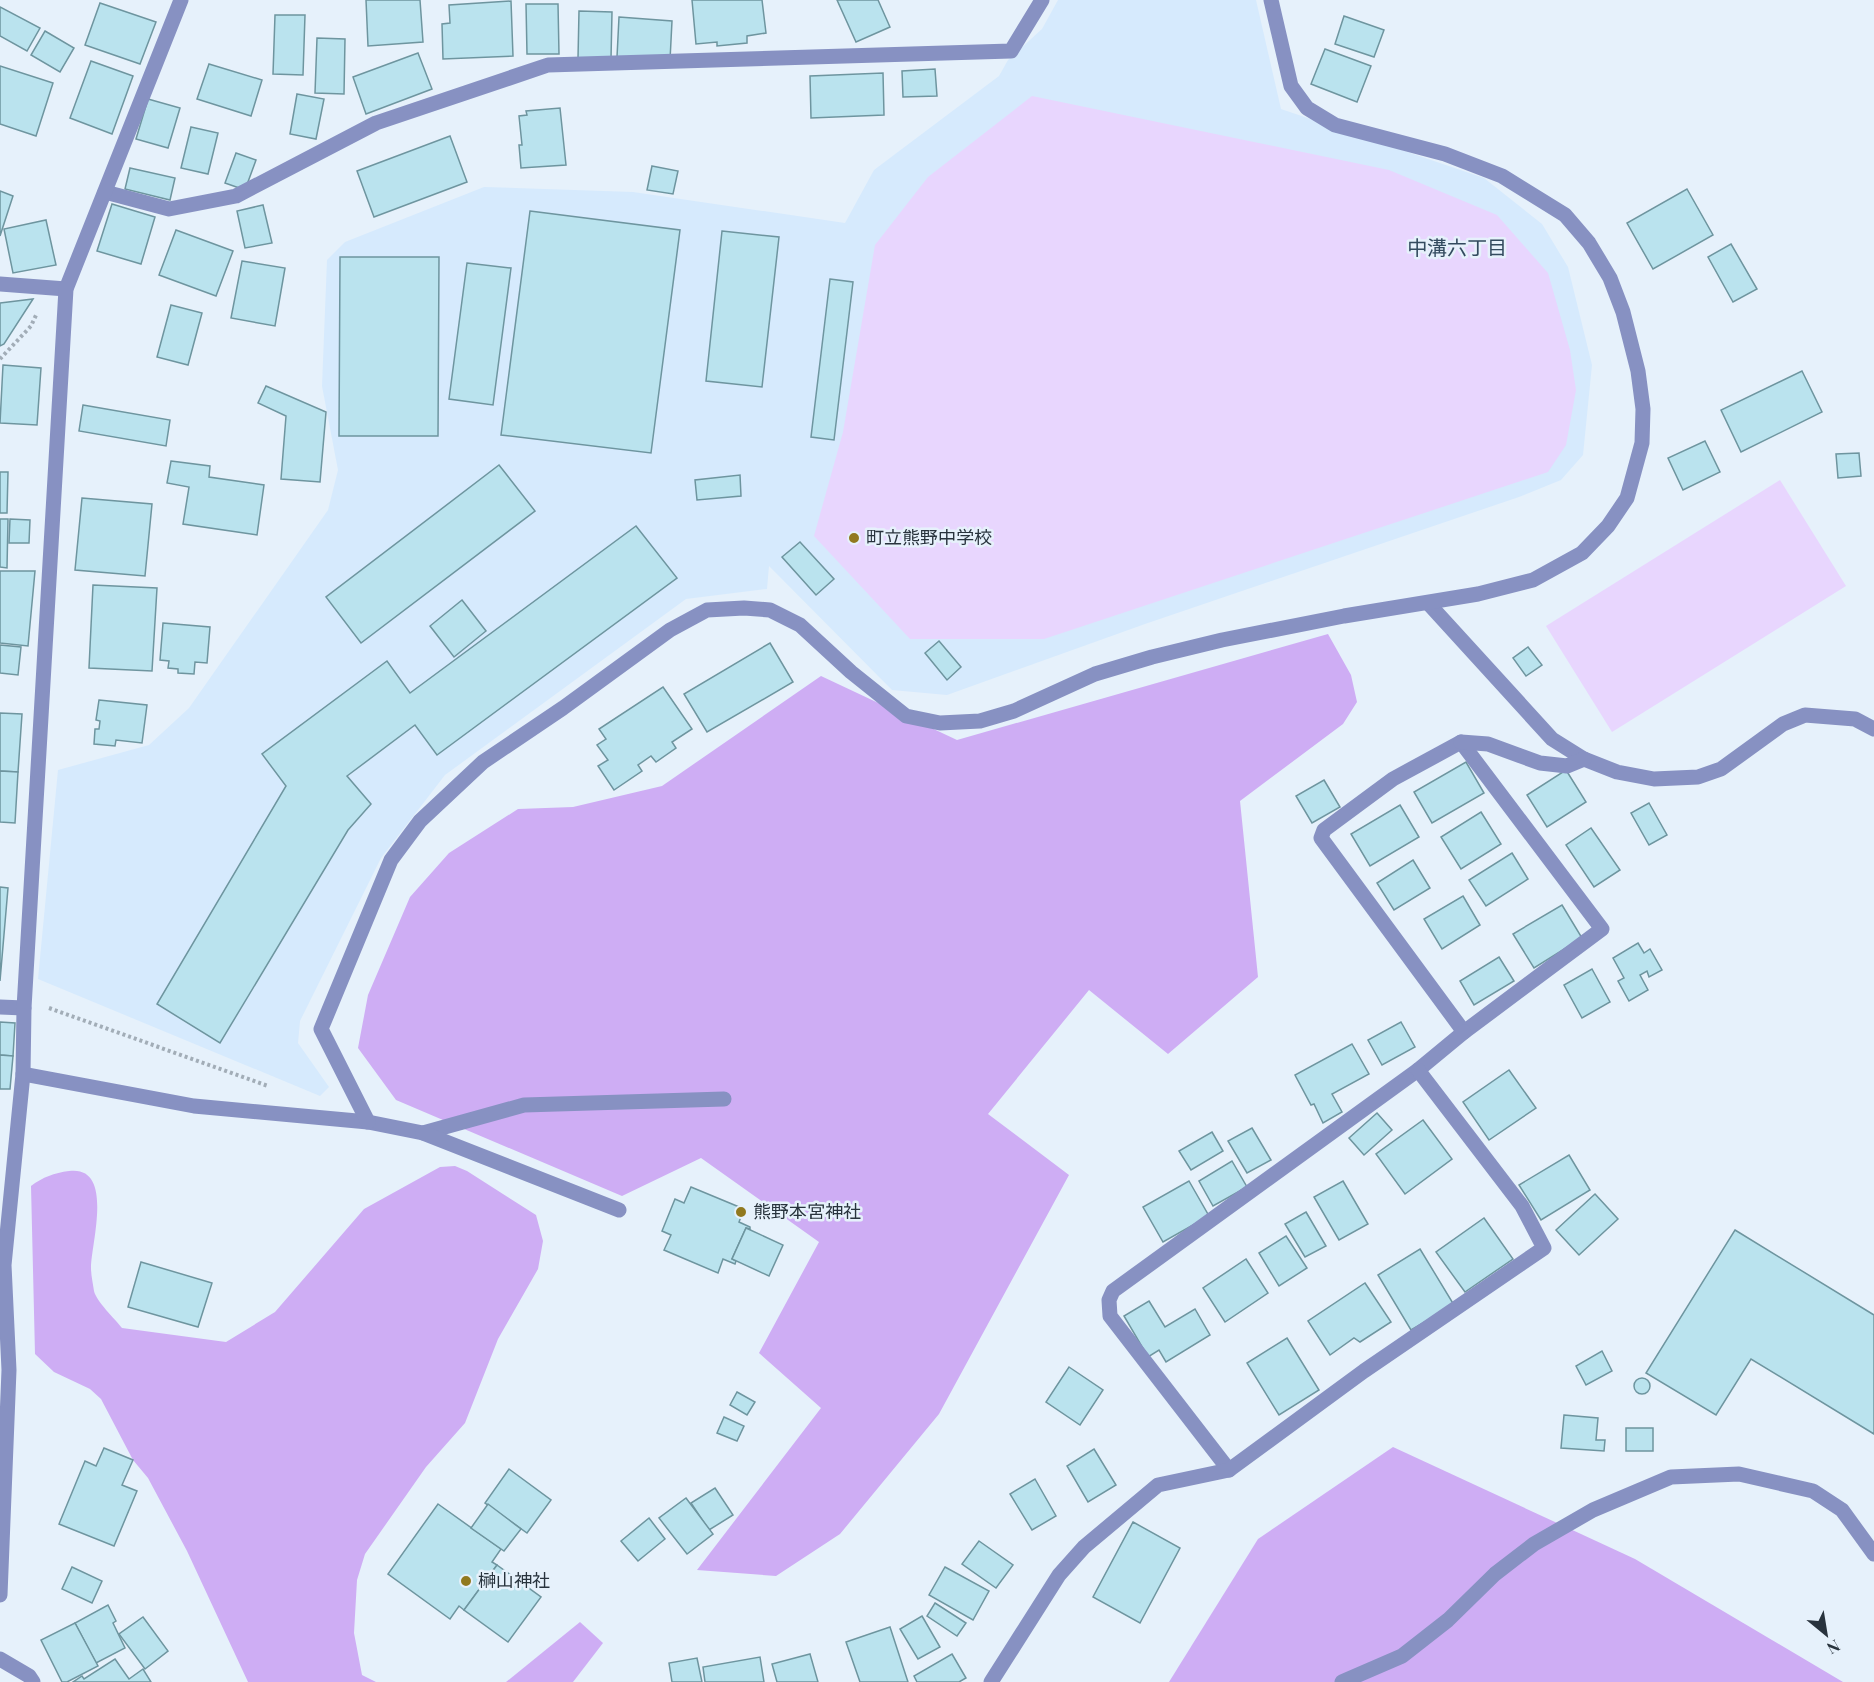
<svg xmlns="http://www.w3.org/2000/svg" width="1874" height="1682" font-family="'Playfair Display','Noto Sans JP',serif">
  <rect width="100%" height="100%" fill="#e6f1fb"/>
  <!-- built -->
  <polygon fill="#d6eafd" points="1058,0 1256,0 1281,109 1484,178 1542,224 1568,267 1592,365 1583,455 1561,480 1519,497 1145,624 947,695 892,690 769,566 767,589 686,599 445,775 381,858 300,1021 298,1043 329,1087 320,1096 38,979 58,770 149,745 189,708 328,510 338,470 322,386 327,260 345,242 484,187 633,192 845,223 874,170 999,76 1008,60 1042,29"/>
  <!-- green -->
  <g fill="#e8d6fe">
    <polygon points="1032,96 1389,170 1497,215 1548,273 1570,350 1576,390 1566,445 1548,472 1044,639 910,639 814,536 843,432 875,245 928,177"/>
    <polygon points="1780,480 1846,586 1612,732 1546,626"/>
  </g>
  <!-- forest -->
  <g fill="#ceadf4">
    <polygon points="1328,634 1351,675 1357,702 1343,724 1240,801 1258,977 1168,1054 1089,990 988,1114 1069,1175 939,1414 840,1534 776,1576 697,1570 821,1408 759,1353 819,1242 701,1158 622,1196 396,1100 358,1048 368,995 410,897 449,853 518,809 573,807 662,786 821,676 957,740"/>
    <path d="M455,1166L467,1171L536,1215L543,1241L538,1269L498,1339L465,1423L426,1467L365,1554L357,1580L354,1633L362,1675L376,1682H248L187,1551L148,1478L133,1460L101,1399L90,1389L54,1372L35,1354L31,1186C43,1177 54,1173 69,1171C115,1165 91,1244 91,1268C91,1275 93,1284 94,1291C96,1301 115,1319 122,1328L226,1342L275,1312L364,1209L440,1167Z"/>
    <polygon points="1393,1447 1635,1559 1843,1682 1169,1682 1258,1539"/>
    <polygon points="580,1622 603,1643 573,1682 506,1682"/>
  </g>
  <!-- building -->
  <g fill="#bae3ee" stroke="#6e959f" stroke-width="1.5">
    <polygon points="366,0 420,0 423,42 368,46"/>
    <polygon points="692,0 762,0 766,33 747,36 747,43 717,46 717,42 696,44"/>
    <polygon points="837,0 878,0 890,27 856,42"/>
    <polygon points="511,1 513,56 443,59 442,24 450,23 449,5"/>
    <polygon points="100,3 156,22 140,64 85,45"/>
    <polygon points="526,4 558,4 559,54 527,54"/>
    <polygon points="0,7 40,28 27,51 0,36"/>
    <polygon points="579,11 612,12 611,59 578,58"/>
    <polygon points="275,15 305,15 303,75 273,74"/>
    <polygon points="1344,16 1384,30 1374,57 1335,44"/>
    <polygon points="619,17 672,21 670,60 617,57"/>
    <polygon points="45,31 74,48 60,72 31,55"/>
    <polygon points="317,38 345,39 344,94 315,93"/>
    <polygon points="1325,49 1371,66 1357,102 1311,84"/>
    <polygon points="418,53 432,89 366,114 353,77"/>
    <polygon points="91,61 133,76 112,134 70,118"/>
    <polygon points="209,64 262,80 251,116 197,99"/>
    <polygon points="0,66 53,83 36,136 0,124"/>
    <polygon points="935,69 937,96 903,97 902,71"/>
    <polygon points="883,73 884,115 811,118 810,76"/>
    <polygon points="297,94 324,99 316,139 290,134"/>
    <polygon points="148,99 180,108 168,148 136,139"/>
    <polygon points="560,108 566,165 521,168 519,145 522,145 519,116 527,115 526,111"/>
    <polygon points="191,127 218,133 208,174 181,168"/>
    <polygon points="450,136 467,182 374,217 357,171"/>
    <polygon points="236,153 256,160 245,190 225,183"/>
    <polygon points="652,166 678,171 673,194 647,190"/>
    <polygon points="130,168 175,178 170,200 125,189"/>
    <polygon points="1687,189 1713,235 1653,269 1627,223"/>
    <polygon points="0,191 13,196 0,236"/>
    <polygon points="112,204 155,217 141,264 97,251"/>
    <polygon points="263,205 272,243 245,248 237,211"/>
    <polygon points="530,211 680,230 651,453 501,435"/>
    <polygon points="46,220 56,265 13,273 4,229"/>
    <polygon points="176,230 233,251 216,296 159,275"/>
    <polygon points="722,231 779,237 762,387 706,381"/>
    <polygon points="1731,244 1757,289 1733,302 1708,257"/>
    <polygon points="340,257 439,257 438,436 339,436"/>
    <polygon points="242,261 285,268 275,326 231,318"/>
    <polygon points="467,263 511,268 493,405 449,399"/>
    <polygon points="830,279 853,282 834,440 811,437"/>
    <polygon points="33,299 4,344 0,346 0,303"/>
    <polygon points="171,305 202,313 188,365 157,357"/>
    <polygon points="3,365 41,368 37,425 0,423"/>
    <polygon points="1802,371 1822,412 1741,452 1721,410"/>
    <polygon points="266,386 326,412 320,482 281,479 286,416 258,403"/>
    <polygon points="83,405 170,420 166,446 79,431"/>
    <polygon points="1705,441 1720,472 1683,490 1668,458"/>
    <polygon points="1859,453 1861,476 1838,478 1836,454"/>
    <polygon points="171,461 210,466 209,477 264,485 257,535 183,524 189,487 167,483"/>
    <polygon points="499,465 535,511 361,643 326,597"/>
    <polygon points="0,472 8,472 7,513 0,513"/>
    <polygon points="740,475 741,496 697,500 695,480"/>
    <polygon points="82,498 152,504 145,576 75,570"/>
    <polygon points="0,519 8,519 7,568 0,567"/>
    <polygon points="10,519 30,520 29,543 9,543"/>
    <polygon points="636,526 677,578 437,755 415,725 347,776 371,804 348,830 220,1043 157,1004 286,786 262,754 387,661 410,693"/>
    <polygon points="800,542 834,579 816,595 782,557"/>
    <polygon points="0,571 35,571 28,646 0,643"/>
    <polygon points="93,585 157,588 152,671 89,668"/>
    <polygon points="462,600 486,631 454,657 430,626"/>
    <polygon points="163,623 210,627 207,663 195,662 194,674 178,673 178,669 168,668 169,661 160,660"/>
    <polygon points="939,641 961,667 947,680 925,653"/>
    <polygon points="770,643 793,682 707,732 684,694"/>
    <polygon points="0,645 21,647 18,675 0,673"/>
    <polygon points="1528,647 1542,665 1526,676 1513,658"/>
    <polygon points="663,687 692,729 672,742 676,748 656,762 651,756 638,765 642,771 614,790 598,766 608,760 597,745 606,739 599,729"/>
    <polygon points="99,700 147,705 142,743 116,740 115,746 94,744 95,729 99,729 100,721 96,720"/>
    <polygon points="0,713 22,714 18,772 0,771"/>
    <polygon points="1466,762 1484,793 1432,823 1414,792"/>
    <polygon points="1566,770 1586,802 1547,827 1527,795"/>
    <polygon points="0,771 18,772 15,823 0,822"/>
    <polygon points="1324,780 1340,807 1312,823 1296,796"/>
    <polygon points="1649,803 1667,835 1649,845 1631,813"/>
    <polygon points="1400,805 1419,837 1370,866 1351,834"/>
    <polygon points="1481,812 1501,844 1461,869 1441,837"/>
    <polygon points="1591,828 1620,870 1594,887 1566,845"/>
    <polygon points="1512,853 1528,879 1486,906 1469,880"/>
    <polygon points="1413,860 1430,888 1394,910 1377,883"/>
    <polygon points="0,887 8,888 0,981"/>
    <polygon points="1463,896 1480,925 1442,949 1424,919"/>
    <polygon points="1562,905 1582,938 1534,968 1513,934"/>
    <polygon points="1638,943 1644,953 1650,949 1662,970 1649,977 1647,971 1640,975 1648,990 1629,1001 1618,981 1624,978 1613,958"/>
    <polygon points="1499,957 1514,981 1474,1005 1460,981"/>
    <polygon points="1592,969 1610,1002 1582,1018 1564,985"/>
    <polygon points="0,1022 15,1023 13,1056 0,1055"/>
    <polygon points="1401,1022 1415,1047 1382,1065 1368,1040"/>
    <polygon points="1352,1044 1369,1074 1332,1094 1342,1112 1323,1123 1314,1104 1311,1105 1295,1075"/>
    <polygon points="0,1055 13,1056 10,1089 0,1089"/>
    <polygon points="1509,1070 1536,1108 1489,1140 1463,1102"/>
    <polygon points="1377,1113 1392,1130 1364,1155 1349,1138"/>
    <polygon points="1423,1120 1452,1159 1405,1194 1376,1154"/>
    <polygon points="1252,1128 1271,1160 1247,1173 1228,1141"/>
    <polygon points="1212,1132 1223,1151 1191,1170 1179,1151"/>
    <polygon points="1569,1155 1590,1190 1541,1220 1519,1185"/>
    <polygon points="1232,1161 1247,1187 1213,1206 1199,1181"/>
    <polygon points="1189,1181 1209,1216 1163,1242 1143,1207"/>
    <polygon points="1343,1181 1368,1224 1339,1240 1314,1197"/>
    <polygon points="691,1187 744,1209 739,1222 750,1227 750,1229 746,1228 732,1259 736,1261 735,1264 723,1259 718,1273 664,1250 671,1235 662,1231 675,1199 684,1203"/>
    <polygon points="1595,1194 1618,1219 1579,1255 1556,1230"/>
    <polygon points="1306,1212 1326,1246 1305,1257 1285,1224"/>
    <polygon points="1484,1218 1513,1259 1465,1292 1436,1252"/>
    <polygon points="746,1228 783,1245 769,1276 732,1259"/>
    <polygon points="1735,1230 1874,1315 1874,1434 1751,1359 1716,1415 1646,1373"/>
    <polygon points="1286,1236 1307,1268 1279,1286 1259,1253"/>
    <polygon points="1420,1249 1454,1305 1411,1330 1378,1275"/>
    <polygon points="1246,1259 1268,1293 1225,1322 1203,1288"/>
    <polygon points="141,1262 212,1283 198,1327 128,1307"/>
    <polygon points="1365,1283 1391,1322 1360,1342 1354,1338 1330,1355 1308,1321"/>
    <polygon points="1149,1301 1165,1327 1195,1309 1210,1335 1166,1362 1159,1350 1148,1357 1124,1316"/>
    <polygon points="1287,1338 1319,1390 1279,1415 1247,1363"/>
    <polygon points="1602,1351 1612,1371 1586,1385 1576,1366"/>
    <polygon points="1069,1367 1103,1390 1080,1425 1046,1402"/>
    <circle cx="1642" cy="1386" r="8"/>
    <polygon points="737,1392 755,1402 747,1415 730,1405"/>
    <polygon points="1564,1415 1598,1418 1596,1440 1605,1440 1604,1451 1561,1448"/>
    <polygon points="724,1417 744,1426 737,1441 717,1433"/>
    <rect x="1626" y="1428" width="27" height="23"/>
    <polygon points="104,1448 133,1460 122,1485 137,1491 114,1546 59,1524 85,1461 96,1466"/>
    <polygon points="1094,1449 1116,1485 1088,1502 1067,1466"/>
    <polygon points="509,1469 551,1500 527,1533 485,1503"/>
    <polygon points="1035,1479 1056,1516 1032,1530 1010,1494"/>
    <polygon points="715,1488 733,1515 709,1530 691,1503"/>
    <polygon points="686,1498 713,1534 687,1554 659,1518"/>
    <polygon points="438,1504 501,1549 492,1562 497,1565 464,1610 459,1606 450,1619 388,1574"/>
    <polygon points="488,1504 521,1529 504,1551 471,1528"/>
    <polygon points="649,1518 665,1539 638,1561 621,1541"/>
    <polygon points="1133,1522 1180,1548 1140,1623 1093,1597"/>
    <polygon points="979,1541 1013,1565 996,1588 962,1564"/>
    <polygon points="497,1565 541,1597 508,1642 464,1610"/>
    <polygon points="72,1567 102,1581 92,1603 62,1589"/>
    <polygon points="945,1567 989,1591 973,1620 929,1595"/>
    <polygon points="935,1603 966,1623 957,1636 927,1616"/>
    <polygon points="108,1605 116,1621 113,1623 125,1648 96,1663 75,1623"/>
    <polygon points="922,1616 940,1647 918,1659 900,1629"/>
    <polygon points="143,1617 168,1651 145,1669 119,1634"/>
    <polygon points="75,1623 98,1666 67,1682 62,1682 41,1640"/>
    <polygon points="890,1627 908,1682 860,1682 846,1642"/>
    <polygon points="810,1654 818,1682 777,1682 772,1664"/>
    <polygon points="952,1654 966,1678 959,1682 917,1682 914,1676"/>
    <polygon points="760,1657 764,1682 705,1682 703,1667"/>
    <polygon points="697,1658 702,1682 672,1682 669,1663"/>
    <polygon points="115,1659 129,1679 143,1669 151,1682 73,1682 82,1676 84,1679"/>
  </g>
  <g fill="none" stroke-linecap="round" stroke-linejoin="round">
    <!-- path -->
    <g stroke="#a2adb7" stroke-width="4" stroke-dasharray="3 3" stroke-linecap="butt">
      <polyline points="0,359 31,326 37,313"/>
      <polyline points="49,1008 268,1086"/>
    </g>
    <!-- minor -->
    <g stroke="#8791c2" stroke-width="15">
      <polyline points="105,192 169,209 236,196 376,123 548,65 1011,51 1042,0"/>
      <polyline points="0,284 66,289"/>
      <polyline points="1428,603 1552,739 1584,759 1617,772 1654,779 1698,777 1721,769 1783,724 1805,715 1855,719 1874,729"/>
      <polygon points="1461,742 1602,929 1464,1032 1321,838 1324,830 1393,779"/>
      <polyline points="1461,742 1488,744 1540,763 1567,766 1584,759"/>
      <polyline points="0,1007 24,1008"/>
      <polyline points="23,1074 194,1106 368,1122 423,1133 524,1105 724,1099"/>
      <polyline points="368,1122 321,1029 391,860 420,821 483,762 563,708 670,630 707,610 744,608 770,610 800,625 851,672 906,716 940,723 980,721 1014,711 1095,674 1152,657 1222,640 1344,616 1478,594 1533,580 1582,553 1608,526 1627,498 1642,443 1643,409 1638,371 1623,312 1610,278 1589,243 1565,215 1502,176 1445,154 1335,125 1307,108 1291,86 1271,0"/>
      <polyline points="423,1133 619,1210"/>
      <polyline points="1229,1470 1110,1316 1109,1300 1113,1291 1418,1070 1464,1032"/>
      <polyline points="0,1595 9,1370 4,1265 23,1074 24,1008 66,289 181,0"/>
      <polyline points="0,1659 29,1676 33,1682"/>
      <polyline points="991,1682 1059,1575 1084,1547 1158,1485 1229,1470 1364,1371 1544,1248 1522,1206 1418,1070"/>
      <polyline points="1342,1682 1402,1656 1448,1620 1495,1574 1534,1544 1593,1510 1671,1477 1739,1474 1813,1491 1842,1510 1874,1554"/>
    </g>
  </g>
  <!-- markers -->
  <g fill="#91791f" stroke="#e6f1fb" stroke-width="2">
    <circle cx="854" cy="538" r="6"/>
    <circle cx="741" cy="1212" r="6"/>
    <circle cx="466" cy="1581" r="6"/>
  </g>
  <g text-anchor="middle" stroke-width="5" stroke-linejoin="round" paint-order="stroke">
    <!-- poi labels -->
    <g font-size="18" fill="#28333d" stroke="#e6f1fb" text-anchor="start">
      <text x="866" y="544">町立熊野中学校</text>
      <text x="753" y="1218">熊野本宮神社</text>
      <text x="478" y="1587">榊山神社</text>
    </g>
    <!-- neighbourhood labels -->
    <g font-size="20" fill="#334b5f" stroke="#e6f1fb">
      <text x="1457" y="255">中溝六丁目</text>
    </g>
  </g>
  <!-- north arrow -->
  <g transform="translate(1826 1634) rotate(150)" stroke="#e6f1fb" stroke-width="4.5" paint-order="stroke">
  <path d="M0-4.5L10 22L0 15L-10 22Z" fill="#28333d"/>
  <text y="-9" font-size="16" font-weight="bold" text-anchor="middle" fill="#28333d">N</text>
  </g>
</svg>
